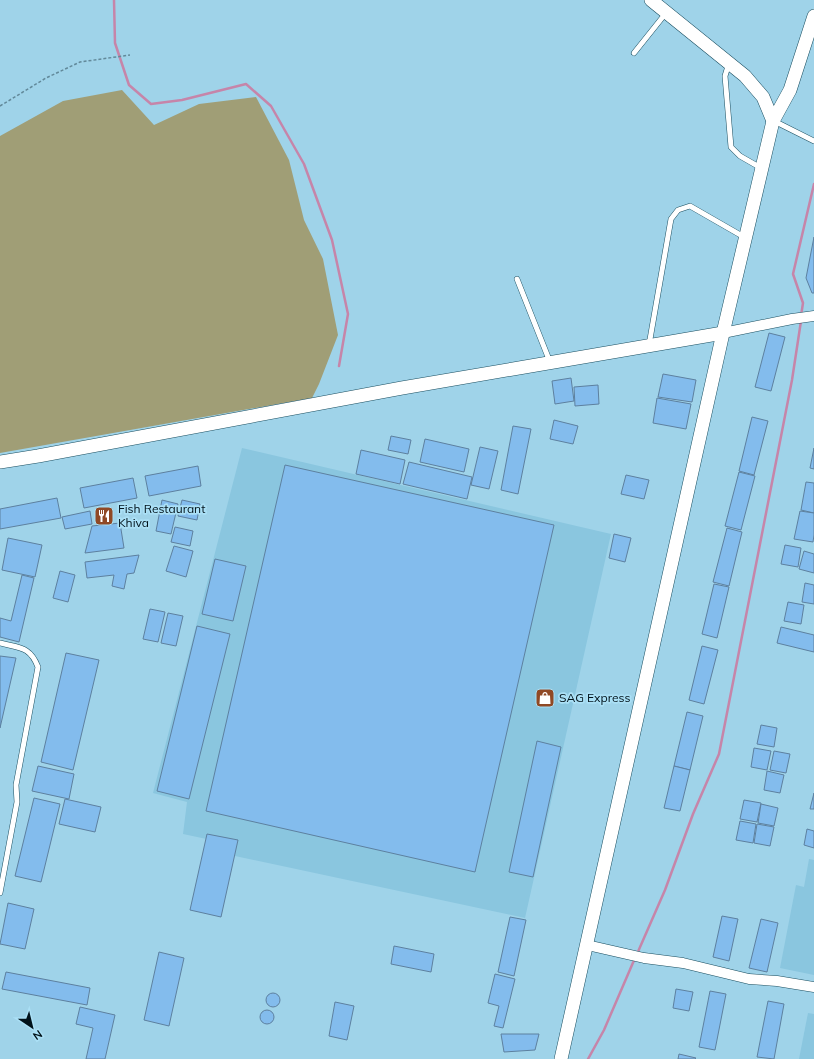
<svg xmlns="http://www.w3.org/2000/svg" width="814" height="1059" font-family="Mulish,sans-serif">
  <rect width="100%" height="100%" fill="#9fd3e9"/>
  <!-- built -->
  <g fill="#8ac6df">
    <polygon points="242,448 611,534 525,918 235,856 235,845 183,834 187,802 153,793"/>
    <polygon points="809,859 814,860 814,975 780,968 796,885 804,887"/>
    <polygon points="808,1013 814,1014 814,1059 799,1059"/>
  </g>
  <!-- green -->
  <polygon fill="#a09e76" points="122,90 154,125 199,104 256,97 289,160 304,220 323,259 338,335 319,384 312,398 0,453 0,136 63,101"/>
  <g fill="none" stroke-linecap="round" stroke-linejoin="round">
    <!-- stream -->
    <g stroke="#c685a9" stroke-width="2.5">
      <polyline points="114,0 115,43 129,85 151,104 182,100 246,84 271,106 304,164 332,240 348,314 339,366"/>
      <polyline points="801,316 803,303 793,274 814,184"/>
      <polyline points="637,954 665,890 693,814 719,754 792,380 801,321"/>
      <polyline points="588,1059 604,1030 635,958"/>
    </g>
  </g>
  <!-- building -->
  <g fill="#83bced" stroke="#5d809f">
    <polygon points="814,237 814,293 812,293 806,278"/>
    <polygon points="769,333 785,337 771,391 755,387"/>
    <polygon points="663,374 696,380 692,402 658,397"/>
    <polygon points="571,378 574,401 555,404 552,381"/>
    <polygon points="598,385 599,404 575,406 574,387"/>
    <polygon points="657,398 691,404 686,429 653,423"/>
    <polygon points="752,417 768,421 754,475 739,471"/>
    <polygon points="554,420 578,426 573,444 550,439"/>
    <polygon points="513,426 531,429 518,494 501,490"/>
    <polygon points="391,436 411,440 408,454 388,450"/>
    <polygon points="425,439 469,449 464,472 420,462"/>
    <polygon points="480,447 498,451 489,489 471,485"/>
    <polygon points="814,448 814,469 810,468"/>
    <polygon points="361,450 405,460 400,484 356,474"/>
    <polygon points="409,462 472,477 467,499 403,484"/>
    <polygon points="285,465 554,525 475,872 206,811"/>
    <polygon points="198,466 201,486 149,496 145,476"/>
    <polygon points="739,472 755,476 741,530 725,526"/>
    <polygon points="626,475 649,480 644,499 621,494"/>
    <polygon points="133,478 137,498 84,508 80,488"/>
    <polygon points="806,482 814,483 814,513 801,510"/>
    <polygon points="57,498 61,518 0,529 0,509"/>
    <polygon points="162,500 178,504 171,534 156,531"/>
    <polygon points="182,500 200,504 197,520 178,516"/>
    <polygon points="90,511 92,524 65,529 62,517"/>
    <polygon points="800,511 814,513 814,535 813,542 794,539"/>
    <polygon points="120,523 124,548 85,553 92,526"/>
    <polygon points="175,527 193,531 190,546 171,542"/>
    <polygon points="727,528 742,532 729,586 713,582"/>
    <polygon points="614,534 631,538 625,562 609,558"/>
    <polygon points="8,538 42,545 35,577 2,570"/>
    <polygon points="785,545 801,548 798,567 781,564"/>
    <polygon points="174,546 193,551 186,577 166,571"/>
    <polygon points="804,551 814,554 814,573 799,569"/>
    <polygon points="139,555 134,573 127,574 124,589 112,586 114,575 87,578 85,562"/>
    <polygon points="215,559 246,566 233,621 202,614"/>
    <polygon points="60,571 75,575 68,602 53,598"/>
    <polygon points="22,575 34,578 19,642 0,637 0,618 11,621"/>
    <polygon points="805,583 814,585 814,604 802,602"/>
    <polygon points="714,584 729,587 717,638 702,634"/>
    <polygon points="788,602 804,605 801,624 784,621"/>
    <polygon points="150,609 165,612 158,642 143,639"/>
    <polygon points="168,613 183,616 176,646 161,643"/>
    <polygon points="197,626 230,634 189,799 157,791"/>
    <polygon points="781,627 814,635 814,652 777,643"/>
    <polygon points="702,646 718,650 704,704 689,700"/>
    <polygon points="66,653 99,660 73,770 41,762"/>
    <polygon points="0,656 16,658 0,728"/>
    <polygon points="687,712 703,716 690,770 674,766"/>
    <polygon points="761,725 777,728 774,747 757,744"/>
    <polygon points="537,741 561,747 533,877 509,872"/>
    <polygon points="754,748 771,751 767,770 751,767"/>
    <polygon points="774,751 790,754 786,773 770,770"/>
    <polygon points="38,766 74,774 69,799 32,791"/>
    <polygon points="674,766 690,770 680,811 664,808"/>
    <polygon points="767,771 784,775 780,793 764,790"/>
    <polygon points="814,793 814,809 810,809"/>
    <polygon points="34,798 60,804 41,882 15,876"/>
    <polygon points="65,799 101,807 95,832 59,824"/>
    <polygon points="744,800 761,803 757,822 740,819"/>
    <polygon points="761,804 778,808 774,826 758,823"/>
    <polygon points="740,821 756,824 753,843 736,840"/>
    <polygon points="757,824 774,827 770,846 754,843"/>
    <polygon points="807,829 814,831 814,848 804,845"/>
    <polygon points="207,834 238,840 221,917 190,910"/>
    <polygon points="8,903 34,909 25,949 0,944"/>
    <polygon points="722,916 738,919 729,961 713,957"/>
    <polygon points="510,917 526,920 514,976 498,972"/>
    <polygon points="761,919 778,923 767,972 749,968"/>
    <polygon points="394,946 434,954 431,972 391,964"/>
    <polygon points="159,952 184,958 169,1026 144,1020"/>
    <polygon points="6,972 90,988 87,1005 2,989"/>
    <polygon points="495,974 515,979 503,1028 494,1026 499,1006 488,1003"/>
    <polygon points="676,989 693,992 689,1011 673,1008"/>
    <polygon points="710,991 726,994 715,1050 699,1047"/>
    <circle cx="273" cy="1000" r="7"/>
    <polygon points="768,1001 784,1004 774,1059 757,1057"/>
    <polygon points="335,1002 354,1006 347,1040 329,1036"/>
    <polygon points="80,1007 115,1015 105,1059 86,1059 93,1028 76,1024"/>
    <circle cx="267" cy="1017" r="7"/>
    <polygon points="501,1034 539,1034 535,1050 504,1052"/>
    <polygon points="679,1054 696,1058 695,1059 678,1059"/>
  </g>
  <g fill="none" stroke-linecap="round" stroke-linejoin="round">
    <defs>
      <g id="lane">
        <polyline points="634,53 666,13"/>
        <polyline points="729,63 725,76 731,147 740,156 761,168"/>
        <polyline points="774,121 814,141"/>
        <polyline points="517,279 550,362"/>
        <polyline points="649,345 671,219 678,210 690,206 744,237"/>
        <path d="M0,643C19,648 30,646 38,667L16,785L17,802L0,893"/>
      </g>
      <g id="street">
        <polyline points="723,333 792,319 814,316"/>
        <polyline points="587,945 644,958 683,963 749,979 777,981 814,987"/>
      </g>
      <g id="secondary">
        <polyline points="651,0 745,76 763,97 773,121"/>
        <polyline points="0,462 38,456 402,388 723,333"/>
        <polyline points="561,1059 723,333 773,121 790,90 814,16"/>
      </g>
    </defs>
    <!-- lane casing -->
    <use href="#lane" stroke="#1a4e60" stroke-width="6"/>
    <!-- street casing -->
    <use href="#street" stroke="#1a4e60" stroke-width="11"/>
    <!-- secondary casing -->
    <use href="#secondary" stroke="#1a4e60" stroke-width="14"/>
    <!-- path -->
    <polyline stroke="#62899a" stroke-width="1.5" stroke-dasharray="3 2" stroke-linecap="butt" points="0,106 46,78 80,62 130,55"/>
    <!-- lane -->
    <use href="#lane" stroke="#fff" stroke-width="5"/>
    <!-- street -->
    <use href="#street" stroke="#fff" stroke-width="10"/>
    <!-- secondary -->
    <use href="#secondary" stroke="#fff" stroke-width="13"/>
  </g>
  <!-- icons -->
  <defs>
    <symbol id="restaurant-square" viewBox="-11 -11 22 22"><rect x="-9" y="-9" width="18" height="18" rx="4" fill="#904925" stroke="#abe0f6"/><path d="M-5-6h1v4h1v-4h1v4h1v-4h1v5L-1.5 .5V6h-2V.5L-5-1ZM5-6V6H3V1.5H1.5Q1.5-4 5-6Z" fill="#fff"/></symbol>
    <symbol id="shop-square" viewBox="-11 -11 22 22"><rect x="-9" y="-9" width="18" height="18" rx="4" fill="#904925" stroke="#abe0f6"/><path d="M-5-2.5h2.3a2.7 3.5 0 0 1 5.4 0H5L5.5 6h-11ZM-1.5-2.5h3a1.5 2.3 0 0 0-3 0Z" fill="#fff"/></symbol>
  </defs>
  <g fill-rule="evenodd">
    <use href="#restaurant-square" x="93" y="505" width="22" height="22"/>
    <use href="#shop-square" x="534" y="687" width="22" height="22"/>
  </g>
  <g text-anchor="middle" stroke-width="3.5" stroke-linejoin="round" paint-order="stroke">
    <!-- poi labels -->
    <g font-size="12" fill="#01121a" stroke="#abe0f6" text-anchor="start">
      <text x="118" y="513">Fish Restaurant<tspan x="118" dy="14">Khiva</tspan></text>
      <text x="559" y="702">SAG Express</text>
    </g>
  </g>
  <!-- north arrow -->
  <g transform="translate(32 1027) rotate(145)" stroke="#abe0f6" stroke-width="3" paint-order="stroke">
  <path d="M0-3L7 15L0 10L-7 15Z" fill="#01121a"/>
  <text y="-6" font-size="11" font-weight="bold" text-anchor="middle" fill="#01121a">N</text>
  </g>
</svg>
